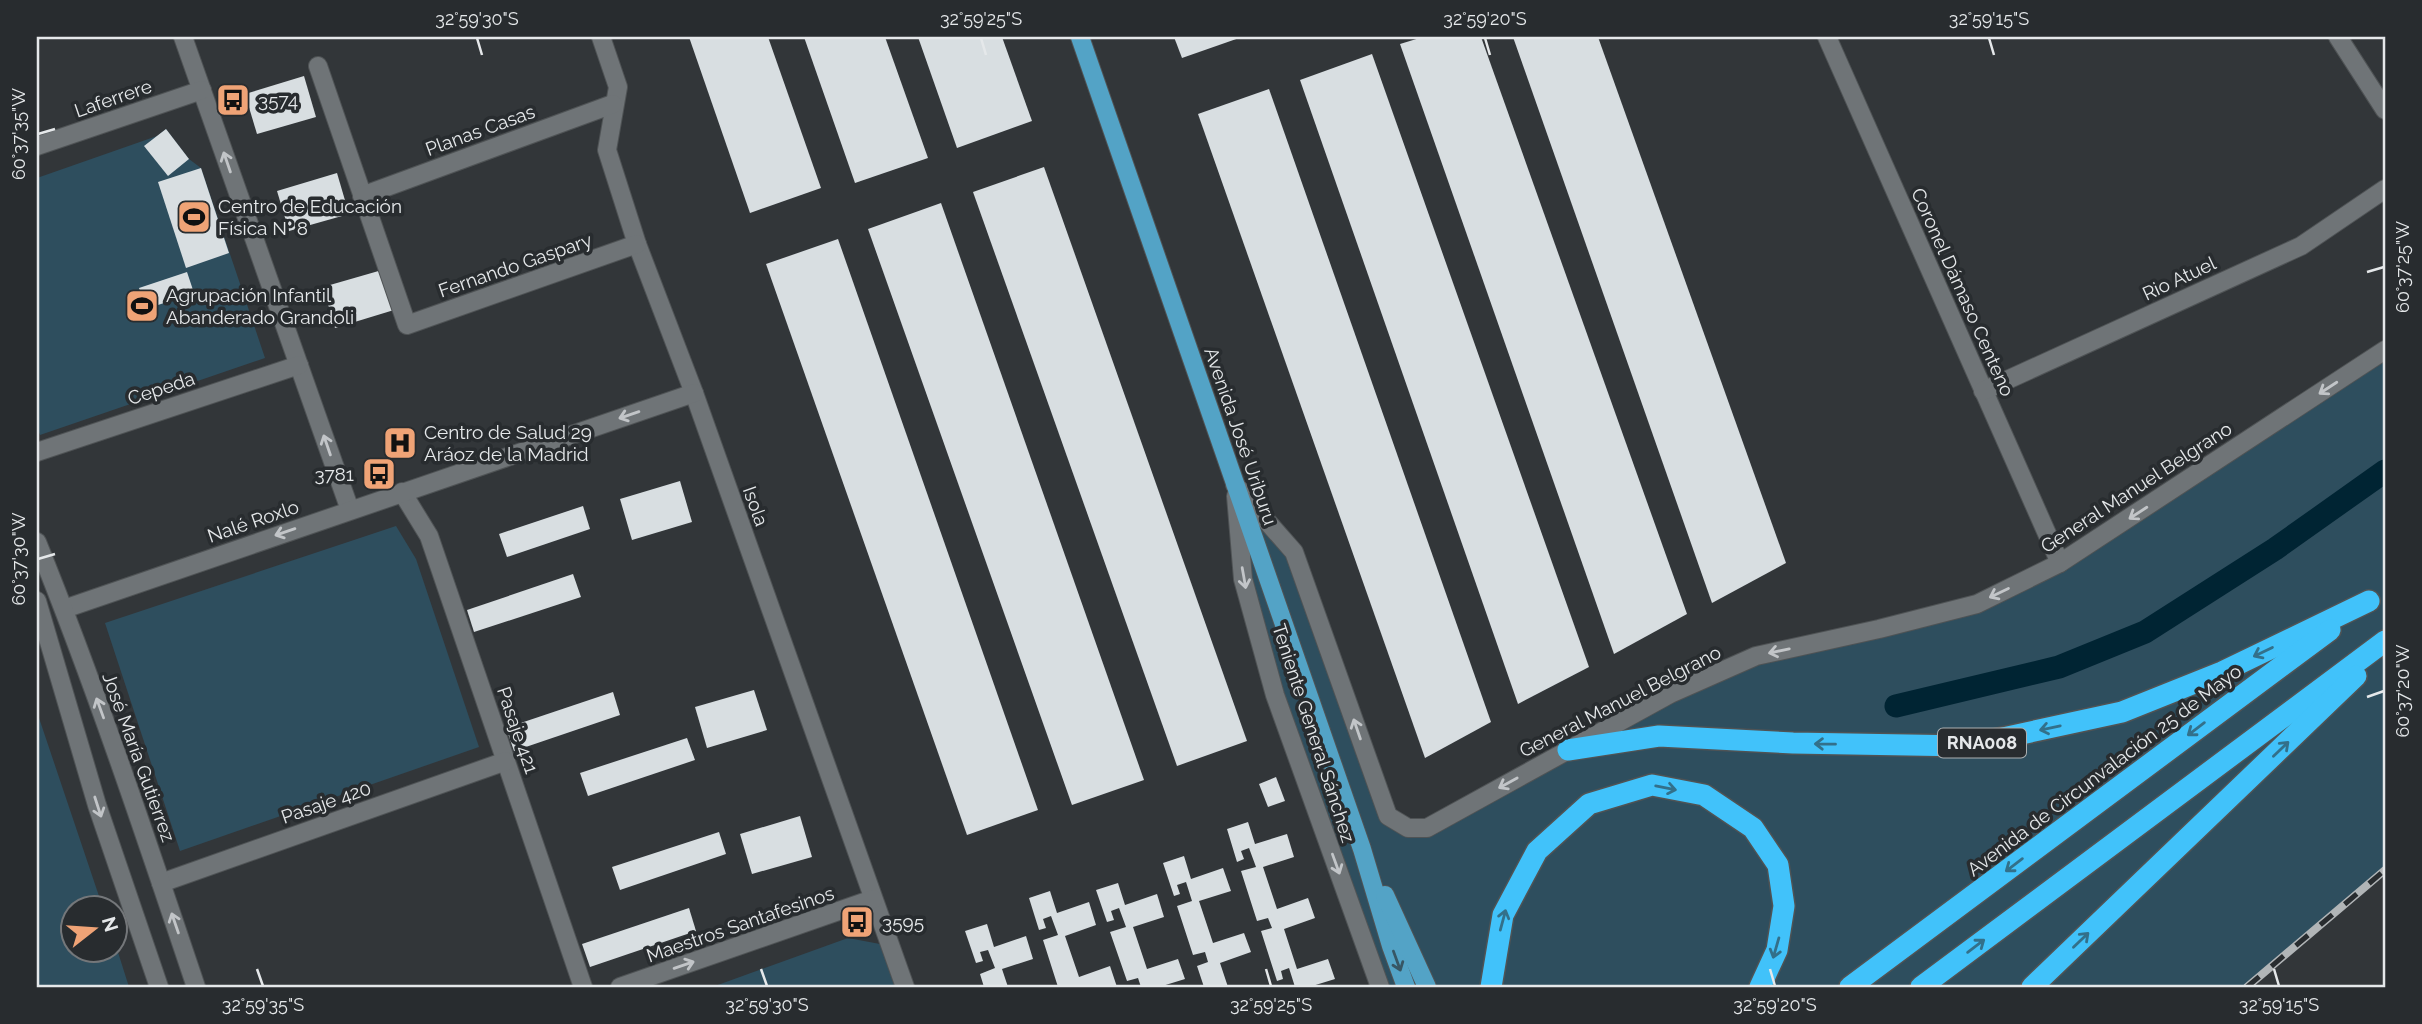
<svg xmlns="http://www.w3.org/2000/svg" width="2422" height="1024" font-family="Raleway,sans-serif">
  <rect width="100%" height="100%" fill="#323639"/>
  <!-- green -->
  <g fill="#2e4e5e">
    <polygon points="166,129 189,159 201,168 265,358 40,435 37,427 37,178 157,136"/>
    <polygon points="2385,350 2385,870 2247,987 1380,987 1243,579 1235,485 1294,552 1388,816 1408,828 1755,656 1977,604 2060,563"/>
    <polygon points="396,526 416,559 479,747 180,851 105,623"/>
    <polygon points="37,712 103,908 74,908 74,950 116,950 116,946 129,987 37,987"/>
    <polygon points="848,938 880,944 895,987 715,986"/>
  </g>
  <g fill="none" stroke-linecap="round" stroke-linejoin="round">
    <!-- canal -->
    <polyline stroke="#002433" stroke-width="23" points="1896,706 2059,667 2145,632 2275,549 2385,471"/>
  </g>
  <!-- building -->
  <g fill="#d8dee1">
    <polygon points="689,37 768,37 821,188 750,213"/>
    <polygon points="804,37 885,37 928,158 855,183"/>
    <polygon points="918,37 1002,37 1032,121 957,148"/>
    <polygon points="1174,37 1242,37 1182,58"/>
    <polygon points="1423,37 1481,37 1687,614 1614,654 1400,44"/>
    <polygon points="1513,37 1598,37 1786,563 1712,603"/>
    <polygon points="1372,54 1589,667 1518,704 1300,80"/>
    <polygon points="304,76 316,117 257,134 245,94"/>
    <polygon points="1269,89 1491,722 1425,758 1198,114"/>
    <polygon points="166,129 189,159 168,176 144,146"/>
    <polygon points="1044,167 1247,741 1177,766 973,192"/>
    <polygon points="201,168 229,253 186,268 158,182"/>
    <polygon points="337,173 349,214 289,231 277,191"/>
    <polygon points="941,203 1144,780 1072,805 868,229"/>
    <polygon points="838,239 1038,810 967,835 766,264"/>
    <polygon points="382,270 394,310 335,328 323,287"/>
    <polygon points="187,272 194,293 146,309 139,288"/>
    <polygon points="680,481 692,522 632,540 620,499"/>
    <polygon points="583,506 590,529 507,557 499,534"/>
    <polygon points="573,574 581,597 474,632 467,610"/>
    <polygon points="754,690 767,730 707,748 695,707"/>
    <polygon points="613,692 620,715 514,751 506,728"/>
    <polygon points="687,738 695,760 588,796 580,773"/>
    <polygon points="1276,777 1285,801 1268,807 1259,784"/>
    <polygon points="800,816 812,857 752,874 740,834"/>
    <polygon points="1248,822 1255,844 1287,834 1294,857 1263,867 1277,909 1308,898 1315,918 1284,929 1297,969 1328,959 1335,979 1309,987 1295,987 1289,968 1281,971 1283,979 1277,981 1261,931 1272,928 1268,918 1257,921 1241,871 1256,867 1249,848 1241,851 1244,859 1237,862 1227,829"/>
    <polygon points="719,832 726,854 620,890 612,867"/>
    <polygon points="1184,856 1191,879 1223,868 1231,891 1199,901 1213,943 1244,933 1251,952 1220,963 1228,987 1204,987 1197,966 1208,962 1205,952 1193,955 1177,906 1192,901 1186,882 1177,885 1180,894 1174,896 1163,863"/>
    <polygon points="1118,883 1125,905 1157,894 1164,917 1133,927 1147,969 1178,959 1185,979 1159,987 1141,987 1138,978 1127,981 1110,932 1126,927 1119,908 1111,911 1114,920 1107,922 1096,890"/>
    <polygon points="1050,891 1057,913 1089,902 1096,925 1065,936 1079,977 1110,966 1117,987 1058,987 1043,940 1058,935 1051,916 1043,919 1046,928 1039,930 1029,898"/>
    <polygon points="689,908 696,931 590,967 582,944"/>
    <polygon points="987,924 994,947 1026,936 1033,959 1002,969 1008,987 984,987 980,974 995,968 988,950 980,952 983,961 976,963 965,931"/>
  </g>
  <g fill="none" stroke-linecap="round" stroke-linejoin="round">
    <defs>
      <g id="street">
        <polyline points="183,37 350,510"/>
        <polyline points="601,37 618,87 607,150 637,244 694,393 905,987"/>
        <polyline points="1827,37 2060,563"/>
        <polyline points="2338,37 2385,110"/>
        <polyline points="318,66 407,325 637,244"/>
        <polyline points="37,146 202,90"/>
        <polyline points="362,196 613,104"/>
        <polyline points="1983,391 2301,246 2385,189"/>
        <polyline points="37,452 299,365"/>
        <polyline points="1235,485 1294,552 1388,816 1408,828 1427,828 1670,694 1756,656 1879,629 1977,604 2060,563 2385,350"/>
        <polyline points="402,492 429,536 583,987"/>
        <polyline points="1236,496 1243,579 1275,695 1380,987"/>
        <polyline points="64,609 694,393"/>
        <polyline points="161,883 506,761"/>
        <polyline points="620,987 873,899"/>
      </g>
      <g id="secondary">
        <path d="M37,542C96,688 146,838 196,987"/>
        <polyline points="37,601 97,805 159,987"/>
      </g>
      <g id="primary">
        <polyline points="1080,37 1362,849 1391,946 1406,987"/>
        <polyline points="1385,895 1427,987"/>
      </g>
      <g id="highway">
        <polyline points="1568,750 1659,736 1793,743 1966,746 2122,712 2222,672 2369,601"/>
        <polyline points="1491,987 1503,915 1537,851 1589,804 1652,785 1704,795 1753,828 1778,865 1784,906 1777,950 1760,987"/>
        <polyline points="1850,987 2330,630"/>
        <polyline points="1921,987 2385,641"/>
        <polyline points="2032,987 2356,676"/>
      </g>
    </defs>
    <!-- street casing -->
    <use href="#street" stroke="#4f5355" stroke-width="20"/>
    <!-- secondary casing -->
    <use href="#secondary" stroke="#4f5355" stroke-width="20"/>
    <!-- primary casing -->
    <use href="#primary" stroke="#4f5355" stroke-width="20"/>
    <!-- highway casing -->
    <use href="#highway" stroke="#4f5355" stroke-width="24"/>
    <!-- street -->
    <use href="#street" stroke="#6f7477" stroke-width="18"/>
    <!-- secondary -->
    <use href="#secondary" stroke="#6f7477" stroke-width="18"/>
    <!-- primary -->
    <use href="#primary" stroke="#53a3c6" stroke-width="18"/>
    <!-- highway -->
    <use href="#highway" stroke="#41c2fa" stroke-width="21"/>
    <defs>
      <polyline id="rail" points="2247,987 2385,870"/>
    </defs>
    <!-- rail casing -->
    <use href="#rail" stroke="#b1b5b7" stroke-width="8"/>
    <!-- rail -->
    <use href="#rail" stroke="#282c2f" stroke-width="5" stroke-dasharray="16" stroke-linecap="butt"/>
  </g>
  <!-- one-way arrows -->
  <defs><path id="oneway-shaft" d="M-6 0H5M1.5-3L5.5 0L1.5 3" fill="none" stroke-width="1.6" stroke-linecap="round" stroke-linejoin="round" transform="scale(1.75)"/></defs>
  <g stroke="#c2c5c8">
    <use href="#oneway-shaft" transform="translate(227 162) rotate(-109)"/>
    <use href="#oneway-shaft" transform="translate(2328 388) rotate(147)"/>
    <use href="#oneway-shaft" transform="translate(629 415) rotate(161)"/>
    <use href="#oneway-shaft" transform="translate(327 445) rotate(-109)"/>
    <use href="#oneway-shaft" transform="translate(2138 513) rotate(147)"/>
    <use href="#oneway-shaft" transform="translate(285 532) rotate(161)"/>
    <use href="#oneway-shaft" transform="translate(1244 578) rotate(80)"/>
    <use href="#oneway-shaft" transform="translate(1999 593) rotate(154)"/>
    <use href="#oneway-shaft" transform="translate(1779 651) rotate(168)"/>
    <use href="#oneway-shaft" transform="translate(100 708) rotate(-110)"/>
    <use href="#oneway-shaft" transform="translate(1357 729) rotate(-109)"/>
    <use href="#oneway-shaft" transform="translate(1508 783) rotate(151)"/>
    <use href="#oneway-shaft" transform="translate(98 807) rotate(72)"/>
    <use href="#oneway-shaft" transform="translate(1336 864) rotate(70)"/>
    <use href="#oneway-shaft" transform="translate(175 923) rotate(-109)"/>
    <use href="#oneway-shaft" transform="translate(684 965) rotate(-19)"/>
  </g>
  <g stroke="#33708a">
    <use href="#oneway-shaft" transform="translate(2263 652) rotate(154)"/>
    <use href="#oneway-shaft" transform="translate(2050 728) rotate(168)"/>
    <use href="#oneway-shaft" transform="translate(2196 729) rotate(143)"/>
    <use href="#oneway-shaft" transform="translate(1825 744) rotate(-179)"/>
    <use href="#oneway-shaft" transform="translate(2281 749) rotate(-44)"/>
    <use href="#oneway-shaft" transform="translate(1666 788) rotate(11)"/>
    <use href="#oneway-shaft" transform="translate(2014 865) rotate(143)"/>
    <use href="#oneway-shaft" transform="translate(1503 920) rotate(-75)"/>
    <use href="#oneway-shaft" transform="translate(2081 940) rotate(-44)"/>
    <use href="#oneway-shaft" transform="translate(1976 946) rotate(-37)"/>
    <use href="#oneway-shaft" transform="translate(1776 948) rotate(106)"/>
  </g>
  <use stroke="#375664" href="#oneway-shaft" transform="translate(1397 961) rotate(70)"/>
  <!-- ticks -->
  <path fill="none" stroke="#e5e8ea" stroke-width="2.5" d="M477,38L482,55M981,38L986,55M1485,38L1490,55M1989,38L1994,55M38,134L55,129M2367,272L2384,267M38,559L55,554M2367,697L2384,691M257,969L263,986M761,969L767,986M1266,969L1271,986M1770,969L1775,986M2274,969L2279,986"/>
  <!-- icons -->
  <defs>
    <symbol id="bus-square" viewBox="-11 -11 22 22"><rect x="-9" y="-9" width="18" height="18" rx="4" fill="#efa376" stroke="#282c2f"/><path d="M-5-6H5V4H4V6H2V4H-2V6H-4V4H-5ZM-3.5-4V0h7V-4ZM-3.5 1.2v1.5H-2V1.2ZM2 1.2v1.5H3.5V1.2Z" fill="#111"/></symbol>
    <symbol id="stadium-square" viewBox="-11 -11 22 22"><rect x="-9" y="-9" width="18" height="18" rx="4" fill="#efa376" stroke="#282c2f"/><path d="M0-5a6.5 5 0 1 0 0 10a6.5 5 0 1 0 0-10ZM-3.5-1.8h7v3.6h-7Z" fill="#111"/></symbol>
    <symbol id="hospital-square" viewBox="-11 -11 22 22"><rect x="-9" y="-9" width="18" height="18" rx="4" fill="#efa376" stroke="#282c2f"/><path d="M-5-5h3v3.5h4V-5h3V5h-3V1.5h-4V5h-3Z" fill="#111"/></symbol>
  </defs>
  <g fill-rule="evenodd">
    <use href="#bus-square" x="214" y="81" width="38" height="38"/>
    <use href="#stadium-square" x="175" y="198" width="38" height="38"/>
    <use href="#stadium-square" x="123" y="287" width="38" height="38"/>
    <use href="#hospital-square" x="381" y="424" width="38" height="38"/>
    <use href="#bus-square" x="360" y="455" width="38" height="38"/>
    <use href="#bus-square" x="838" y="903" width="38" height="38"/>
  </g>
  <g text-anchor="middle" stroke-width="7" stroke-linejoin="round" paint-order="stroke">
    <!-- shield labels -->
    <rect fill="#282c2f" stroke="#acb0b2" stroke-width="2" x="1938" y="728.5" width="88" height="29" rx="5"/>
    <g font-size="18" font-weight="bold" fill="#e5e8ea">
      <text x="1982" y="749">RNA008</text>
    </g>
    <!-- street labels -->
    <g font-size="19" fill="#e5e8ea" stroke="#282c2f">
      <text transform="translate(113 98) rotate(-19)" y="7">Laferrere</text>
      <text transform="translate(480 130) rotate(-20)" y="7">Planas Casas</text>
      <text transform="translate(515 265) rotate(-19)" y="7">Fernando Gaspary</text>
      <text transform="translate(2179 278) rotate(-25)" y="7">Rio Atuel</text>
      <text transform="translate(1963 292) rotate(66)" y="7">Coronel Dámaso Centeno</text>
      <text transform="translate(161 388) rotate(-18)" y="7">Cepeda</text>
      <text transform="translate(1241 436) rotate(71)" y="7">Avenida José Uriburu</text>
      <text transform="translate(2136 487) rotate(-33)" y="7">General Manuel Belgrano</text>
      <text transform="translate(756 506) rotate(70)" y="7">Isola</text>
      <text transform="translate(253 521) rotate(-19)" y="7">Nalé Roxlo</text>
      <text transform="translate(1620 701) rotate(-27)" y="7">General Manuel Belgrano</text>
      <text transform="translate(518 730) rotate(71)" y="7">Pasaje 421</text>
      <text transform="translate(1314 733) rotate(72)" y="7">Teniente General Sánchez</text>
      <text transform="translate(139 757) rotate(70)" y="7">José María Gutierrez</text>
      <text transform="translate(2104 770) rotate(-37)" y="7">Avenida de Circunvalación 25 de Mayo</text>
      <text transform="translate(326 802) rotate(-19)" y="7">Pasaje 420</text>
      <text transform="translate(740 924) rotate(-19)" y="7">Maestros Santafesinos</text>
    </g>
    <!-- poi labels -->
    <g font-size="19" fill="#e5e8ea" stroke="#282c2f" text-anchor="start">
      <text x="258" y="107">3574</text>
      <text x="218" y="213">Centro de Educación<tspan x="218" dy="22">Física N° 8</tspan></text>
      <text x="166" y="302">Agrupación Infantil<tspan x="166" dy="22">Abanderado Grandoli</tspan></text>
      <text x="424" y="439">Centro de Salud 29<tspan x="424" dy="22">Aráoz de la Madrid</tspan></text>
      <text x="354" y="481" text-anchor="end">3781</text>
      <text x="882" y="929">3595</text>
    </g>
  </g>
  <!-- border -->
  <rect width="2422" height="1024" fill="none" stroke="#282c2f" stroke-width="77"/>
  <!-- north arrow -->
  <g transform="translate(94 929) rotate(73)"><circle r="33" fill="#282c2f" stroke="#74777a" stroke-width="2"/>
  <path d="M0-5L12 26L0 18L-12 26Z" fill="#efa376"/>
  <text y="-10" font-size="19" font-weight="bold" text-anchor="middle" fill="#e5e8ea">N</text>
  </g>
  <rect x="38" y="38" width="2346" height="948" fill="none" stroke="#e5e8ea" stroke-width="2.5"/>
  <g font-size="18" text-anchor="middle" fill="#e5e8ea">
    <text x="477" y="25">32°59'30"S</text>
    <text x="981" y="25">32°59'25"S</text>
    <text x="1485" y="25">32°59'20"S</text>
    <text x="1989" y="25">32°59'15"S</text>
    <text transform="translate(19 134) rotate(-90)" y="6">60°37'35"W</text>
    <text transform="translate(2403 267) rotate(-90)" y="6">60°37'25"W</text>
    <text transform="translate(19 559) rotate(-90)" y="6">60°37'30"W</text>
    <text transform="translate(2403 691) rotate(-90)" y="6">60°37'20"W</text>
    <text x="263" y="1011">32°59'35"S</text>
    <text x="767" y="1011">32°59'30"S</text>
    <text x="1271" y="1011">32°59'25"S</text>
    <text x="1775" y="1011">32°59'20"S</text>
    <text x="2279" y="1011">32°59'15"S</text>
  </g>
</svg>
